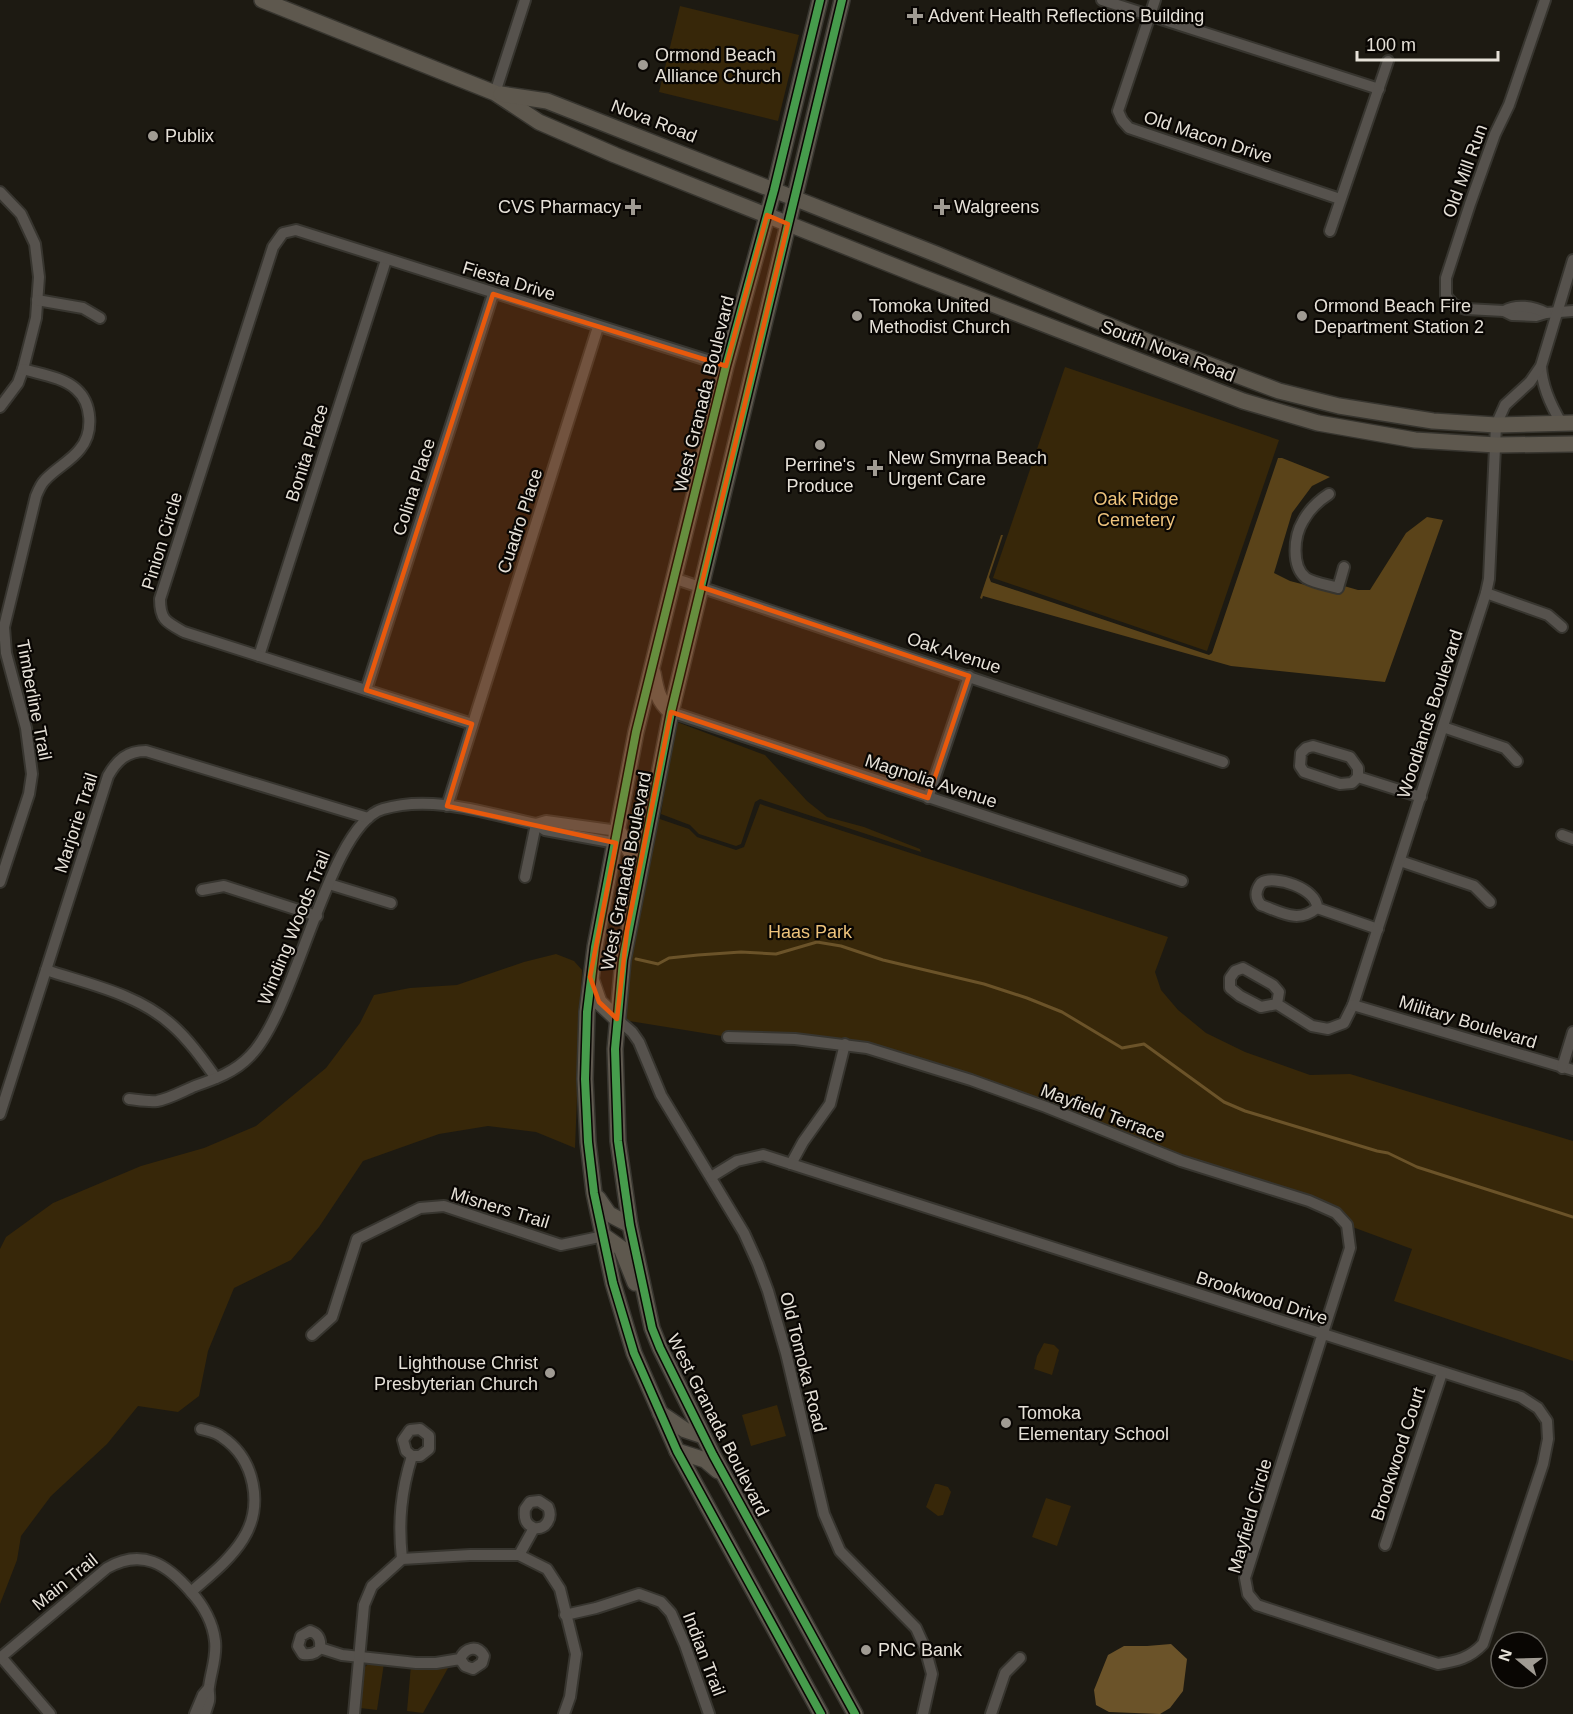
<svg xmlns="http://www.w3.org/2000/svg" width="1573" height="1714" font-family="Arial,sans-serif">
  <rect width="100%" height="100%" fill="#1d1a12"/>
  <!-- green -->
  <g fill="#372709">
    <polygon points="680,6 799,35 778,121 659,92"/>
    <polygon points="1065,367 1279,440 1207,651 993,578"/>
    <polygon points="677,722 765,755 807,801 827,817 864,827 920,849 921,852 760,799 755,802 741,844 736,846 699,834 690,825 661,814 670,750"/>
    <polygon points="760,804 1168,937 1155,972 1161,990 1178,1010 1206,1033 1245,1052 1310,1075 1350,1074 1573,1141 1573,1361 1394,1301 1412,1249 1347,1225 1336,1213 867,1048 728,1037 617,1019 651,816 689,829 697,837 736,850 744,847"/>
    <polygon points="556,954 574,961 582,970 575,1148 536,1132 488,1126 439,1134 363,1161 319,1227 291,1260 234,1288 208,1351 199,1396 178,1412 138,1406 107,1444 51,1496 21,1536 17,1560 0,1604 0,1249 6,1237 53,1203 141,1166 204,1148 256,1126 326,1068 360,1023 374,995 410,988 457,985 524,962"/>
    <polygon points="1044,1343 1054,1345 1059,1350 1052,1375 1034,1369 1037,1356"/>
    <polygon points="777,1405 786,1436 751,1446 742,1415"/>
    <polygon points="935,1484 938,1484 948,1487 951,1492 943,1515 938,1516 926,1507"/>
    <polygon points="1046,1498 1071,1506 1057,1546 1032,1537"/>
    <polygon points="370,1662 384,1663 377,1710 360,1708 364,1668"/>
    <polygon points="411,1665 448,1668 423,1713 407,1711"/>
  </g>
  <!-- forest -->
  <polygon fill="#5a4319" points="1278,458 1282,458 1330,477 1312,486 1292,513 1274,573 1290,581 1317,588 1344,586 1358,590 1370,590 1406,533 1427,517 1443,520 1385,682 1231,666 983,596 982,599 980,598 1001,535 1003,535 989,577 991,582 1209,655 1212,653"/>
  <!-- water -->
  <polygon fill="#6b5329" points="1171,1644 1187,1659 1183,1691 1170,1708 1160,1714 1109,1712 1096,1705 1094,1690 1108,1655 1124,1646 1147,1646"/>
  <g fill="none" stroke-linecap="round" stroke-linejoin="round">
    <!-- stream -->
    <polyline stroke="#6b5329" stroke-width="3" points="636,959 658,964 669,958 698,955 741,952 776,954 817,942 841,946 883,960 984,984 1027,998 1062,1012 1122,1048 1144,1044 1224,1102 1245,1111 1377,1151 1388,1153 1417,1167 1573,1217"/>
    <defs>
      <g id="street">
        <polyline points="1102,0 1379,89"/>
        <polyline points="1155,0 1118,111 1122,120 1129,128 1340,199"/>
        <polyline points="1545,0 1509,105 1495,134 1470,204 1446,278 1446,296 1454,305 1466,309 1504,311 1512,315 1536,316 1546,313 1573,311"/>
        <polyline points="495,93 525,0"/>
        <polyline points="0,192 21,214 35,244 39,277 36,318 23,369 18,383 0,407"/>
        <polyline points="1330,231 1388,61"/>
        <polyline points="37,300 83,308 100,318"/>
        <path d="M1504,311C1516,304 1533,306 1546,313"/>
        <path d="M1541,366C1542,387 1551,406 1562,424"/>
        <path d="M1329,494C1318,501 1309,510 1303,521C1294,536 1291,566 1306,578C1314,583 1328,585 1338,588L1344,567"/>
        <polyline points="673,578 1223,762"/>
        <polyline points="1486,593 1548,615 1562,627"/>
        <polyline points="259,656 386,260"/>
        <polyline points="366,690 493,294"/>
        <polyline points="671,712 1182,881"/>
        <path d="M472,724L184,632C166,622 160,620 160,599L273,247L283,233L296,230L726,366"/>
        <polyline points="1443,727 1505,748 1517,761"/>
        <polyline points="1358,777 1352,783 1340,784 1304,772 1300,766 1301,753 1306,748 1313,746 1350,757 1358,768 1358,777 1421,797"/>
        <polyline points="928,798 969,676"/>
        <polyline points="447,806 598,327"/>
        <polyline points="536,824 546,821 618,831"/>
        <polyline points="1562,835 1573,839"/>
        <polyline points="1400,861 1474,886 1490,902"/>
        <polyline points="525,877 536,824"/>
        <path d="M0,882L29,794L32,774L26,728L6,653L4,627L36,496C38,491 41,484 45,480C56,468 71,461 80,449C94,432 92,403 76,389C63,377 39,374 23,369"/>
        <polyline points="329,884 391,903"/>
        <polyline points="202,890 224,886 317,916"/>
        <path d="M1317,908C1298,924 1281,912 1261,905C1255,898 1255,891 1261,883C1274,874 1318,889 1317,908L1378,929"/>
        <path d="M46,970C88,984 138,994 172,1025C189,1040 203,1060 216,1078"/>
        <polyline points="1277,1004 1261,1007 1240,996 1230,988 1230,978 1235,971 1243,968 1273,985 1279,992 1277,1004 1312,1026 1328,1029 1344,1023 1353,1005 1486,593 1489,579 1496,425 1505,405 1530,382 1541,366 1573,260"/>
        <polyline points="1353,1005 1573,1070"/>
        <polyline points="617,1019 632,1032 639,1042 661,1095 744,1233 758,1264 768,1291 786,1353 824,1514 840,1551 916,1628 925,1648 932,1674 923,1714"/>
        <polyline points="1562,1068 1573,1032"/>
        <path d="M129,1099C138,1100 148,1102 157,1101C169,1099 183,1091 195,1086C215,1079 235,1072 250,1056C297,1009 328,825 383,809C432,794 488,814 536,824L545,830L616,843"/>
        <path d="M0,1114L108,776C117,760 127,751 146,751L368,818"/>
        <polyline points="791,1164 803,1142 830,1104 845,1044"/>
        <path d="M711,1177L737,1161L763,1155L791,1164L1521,1397L1538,1408L1547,1421L1548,1439L1543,1464L1483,1644C1470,1658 1457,1661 1438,1664L1257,1605L1248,1594L1245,1578L1350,1248L1347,1225L1336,1213L1309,1201L1181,1161L1046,1107L971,1080L867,1048L795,1039L728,1037"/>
        <polyline points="312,1335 332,1317 357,1239 420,1208 444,1206 561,1245 604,1236"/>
        <polyline points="1385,1545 1442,1373"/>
        <path d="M519,1555L534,1528C525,1524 524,1518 525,1509L530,1502L539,1501L548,1507C553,1518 546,1530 534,1528"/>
        <path d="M402,1559C398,1522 401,1491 412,1456L406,1451L403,1440L410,1430L420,1429L429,1436V1449L420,1456H412"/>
        <path d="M191,1592C209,1576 230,1560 243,1539C264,1506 255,1459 222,1437C216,1432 208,1431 201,1429"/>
        <polyline points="565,1615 596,1608 639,1594 661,1602 671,1613 685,1645 709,1714"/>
        <path d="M320,1648C321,1640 319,1634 310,1631L301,1636L298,1646L303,1654C310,1655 316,1654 320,1648L342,1655L416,1663H436L460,1659C465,1648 477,1644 484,1656L482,1663L473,1669L465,1666L460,1659"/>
        <polyline points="1,1657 50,1714"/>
        <path d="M0,1658L107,1568C142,1548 167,1564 191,1592C203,1605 213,1623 215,1641C217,1657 211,1671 209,1687C208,1691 210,1696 209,1701C208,1705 206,1710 205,1714"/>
        <polyline points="195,1714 203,1695 208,1689"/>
        <polyline points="354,1714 364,1605 372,1586 402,1559 470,1555 519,1555 547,1569 560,1589 576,1654 570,1697 564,1714"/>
        <polyline points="991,1714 1005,1673 1020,1658"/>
      </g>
      <g id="primary">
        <polyline points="262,0 495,93 539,122 615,155 922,277 1243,401 1318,423 1415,440 1496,445 1573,444"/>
        <polyline points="820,0 774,190 726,366 636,732 595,947 587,1012 585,1079 588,1142 594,1193 613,1283 634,1353 677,1451 821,1714"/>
        <polyline points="842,0 671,712 623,960 615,1049 618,1141 630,1225 652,1328 660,1348 713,1455 855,1714"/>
        <polyline points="501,94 547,101 936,254 1154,344 1279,391 1339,406 1433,421 1496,425 1573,423"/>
        <path d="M653,673C656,690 658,701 671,712"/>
        <polyline points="618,831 632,854 635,875"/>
        <polyline points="592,982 599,1002 617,1019"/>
        <polyline points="598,1198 609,1214 630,1225"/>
        <polyline points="604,1236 621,1248 635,1283"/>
        <polyline points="660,1413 685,1430 703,1436"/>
        <polyline points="677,1451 705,1460 718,1471"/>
      </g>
    </defs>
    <!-- street casing -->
    <use href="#street" stroke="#37352f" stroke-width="14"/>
    <!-- primary casing -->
    <use href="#primary" stroke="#37352f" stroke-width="18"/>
    <!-- street -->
    <use href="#street" stroke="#56524d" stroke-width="10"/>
    <!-- primary -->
    <use href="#primary" stroke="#5e584e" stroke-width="15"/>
    <defs>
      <g id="cycleway">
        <polyline points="820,0 774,190 726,366 636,732 595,947 587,1012 585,1079 588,1142 594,1193 613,1283 634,1353 677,1451 821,1714"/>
        <polyline points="842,0 671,712 623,960 615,1049 618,1141 630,1225 652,1328 660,1348 713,1455 855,1714"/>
      </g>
    </defs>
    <!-- cycleway casing -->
    <use href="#cycleway" stroke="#090603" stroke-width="11"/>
    <!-- cycleway -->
    <use href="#cycleway" stroke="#469c4c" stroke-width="8"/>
  </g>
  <!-- marked area -->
  <path fill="#e8590c" fill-opacity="0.2" stroke="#e8590c" stroke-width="4.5" stroke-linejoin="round" d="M767,215L788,224L701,587L969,676L928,798L671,712L627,931L617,1019L599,1002L590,977L616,843L447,806L472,724L366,690L493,294L726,366Z"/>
  <!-- markers -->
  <g fill="#a09b93" stroke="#090603" stroke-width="2">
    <path d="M912 7h6v6h6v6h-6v6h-6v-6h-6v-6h6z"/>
    <circle cx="643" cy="65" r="6"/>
    <circle cx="153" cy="136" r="6"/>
    <path d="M630 198h6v6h6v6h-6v6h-6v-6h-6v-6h6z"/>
    <path d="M939 198h6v6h6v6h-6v6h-6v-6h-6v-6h6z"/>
    <circle cx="857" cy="316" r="6"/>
    <circle cx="1302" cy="316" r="6"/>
    <circle cx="820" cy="445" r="6"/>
    <path d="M872 459h6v6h6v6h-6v6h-6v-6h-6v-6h6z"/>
    <circle cx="550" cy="1373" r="6"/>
    <circle cx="1006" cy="1423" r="6"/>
    <circle cx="866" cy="1650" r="6"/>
  </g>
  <g text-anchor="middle" stroke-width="4.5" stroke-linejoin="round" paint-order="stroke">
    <!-- poi labels -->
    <g font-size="18" fill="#e6e1d8" stroke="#090603" text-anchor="start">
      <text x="928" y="22">Advent Health Reflections Building</text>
      <text x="655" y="61">Ormond Beach<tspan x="655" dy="21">Alliance Church</tspan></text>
      <text x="165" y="142">Publix</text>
      <text x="621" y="213" text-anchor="end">CVS Pharmacy</text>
      <text x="954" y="213">Walgreens</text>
      <text x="869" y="312">Tomoka United<tspan x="869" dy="21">Methodist Church</tspan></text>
      <text x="1314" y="312">Ormond Beach Fire<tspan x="1314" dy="21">Department Station 2</tspan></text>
      <text x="888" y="464">New Smyrna Beach<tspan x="888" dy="21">Urgent Care</tspan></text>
      <text x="820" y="471" text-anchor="middle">Perrine's<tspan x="820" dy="21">Produce</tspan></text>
      <text x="538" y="1369" text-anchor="end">Lighthouse Christ<tspan x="538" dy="21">Presbyterian Church</tspan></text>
      <text x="1018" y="1419">Tomoka<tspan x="1018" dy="21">Elementary School</tspan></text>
      <text x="878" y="1656">PNC Bank</text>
    </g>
    <!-- street labels -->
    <g font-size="18" fill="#e6e1d8" stroke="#090603">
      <text transform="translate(654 121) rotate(21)" y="6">Nova Road</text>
      <text transform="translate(1208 137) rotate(18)" y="6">Old Macon Drive</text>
      <text transform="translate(1465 171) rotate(-70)" y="6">Old Mill Run</text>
      <text transform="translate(509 281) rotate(17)" y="6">Fiesta Drive</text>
      <text transform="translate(1168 351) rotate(21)" y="6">South Nova Road</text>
      <text transform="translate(704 394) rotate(-76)" y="6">West Granada Boulevard</text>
      <text transform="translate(307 453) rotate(-72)" y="6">Bonita Place</text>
      <text transform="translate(414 487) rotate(-72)" y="6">Colina Place</text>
      <text transform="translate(520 521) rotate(-72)" y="6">Cuadro Place</text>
      <text transform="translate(162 541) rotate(-73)" y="6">Pinion Circle</text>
      <text transform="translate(954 653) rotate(18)" y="6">Oak Avenue</text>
      <text transform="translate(34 700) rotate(79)" y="6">Timberline Trail</text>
      <text transform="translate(1430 714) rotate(-72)" y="6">Woodlands Boulevard</text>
      <text transform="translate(931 781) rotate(18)" y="6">Magnolia Avenue</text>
      <text transform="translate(76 823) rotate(-72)" y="6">Marjorie Trail</text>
      <text transform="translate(626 871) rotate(-79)" y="6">West Granada Boulevard</text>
      <text transform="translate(294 928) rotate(-68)" y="6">Winding Woods Trail</text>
      <text transform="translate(1468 1022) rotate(17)" y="6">Military Boulevard</text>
      <text transform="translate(1103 1113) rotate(21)" y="6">Mayfield Terrace</text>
      <text transform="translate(500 1208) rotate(17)" y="6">Misners Trail</text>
      <text transform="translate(1262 1298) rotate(18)" y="6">Brookwood Drive</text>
      <text transform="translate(803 1362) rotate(76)" y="6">Old Tomoka Road</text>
      <text transform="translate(718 1425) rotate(63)" y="6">West Granada Boulevard</text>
      <text transform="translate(1398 1454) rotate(-72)" y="6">Brookwood Court</text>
      <text transform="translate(1250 1516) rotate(-74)" y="6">Mayfield Circle</text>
      <text transform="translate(65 1582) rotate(-39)" y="6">Main Trail</text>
      <text transform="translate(704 1654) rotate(69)" y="6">Indian Trail</text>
    </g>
    <!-- park labels -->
    <g font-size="18" fill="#eec37c" stroke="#090603">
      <text x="1136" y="505">Oak Ridge<tspan x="1136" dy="21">Cemetery</tspan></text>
      <text x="810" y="938">Haas Park</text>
    </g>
  </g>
  <!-- north arrow -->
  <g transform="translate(1519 1660) rotate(289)"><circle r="28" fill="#090603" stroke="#615e58" stroke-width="1.5"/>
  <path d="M0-4.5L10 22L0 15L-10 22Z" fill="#a09b93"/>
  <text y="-9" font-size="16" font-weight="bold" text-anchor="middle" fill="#e6e1d8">N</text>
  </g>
  <!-- scale -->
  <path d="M1357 51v9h141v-9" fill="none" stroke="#e6e1d8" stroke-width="3"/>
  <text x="1366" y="51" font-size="18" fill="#e6e1d8" stroke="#090603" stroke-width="4.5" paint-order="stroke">100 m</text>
</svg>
